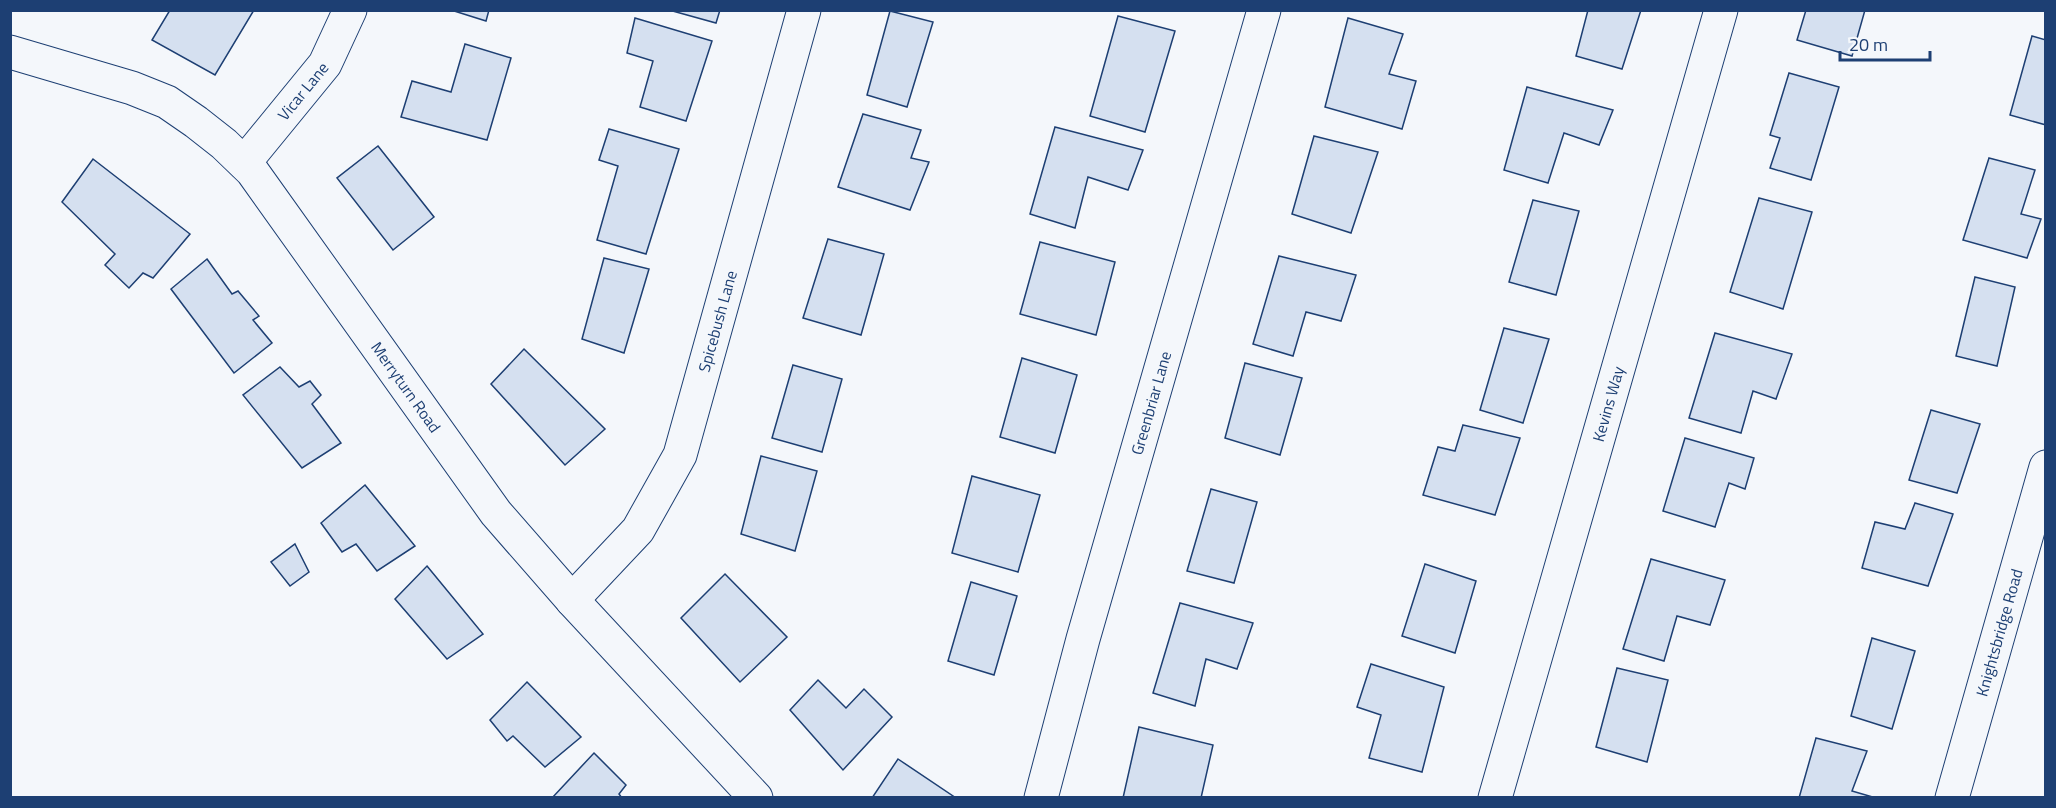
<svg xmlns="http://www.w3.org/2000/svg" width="2056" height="808" font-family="'Titillium Web',sans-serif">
  <rect width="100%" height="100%" fill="#f4f7fb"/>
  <!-- building -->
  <g fill="#d5e0f0" stroke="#1d3f73" stroke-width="1.5">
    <polygon points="170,10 254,10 215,75 152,40"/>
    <polygon points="451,10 489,10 486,21"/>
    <polygon points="669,10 720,10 716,23"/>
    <polygon points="1588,10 1641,10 1622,69 1576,56"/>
    <polygon points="1806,10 1865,10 1852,56 1797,40"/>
    <polygon points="890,11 933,22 907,107 867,95"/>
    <polygon points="1118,16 1175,31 1145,132 1090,116"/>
    <polygon points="635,18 712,41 686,121 640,107 653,61 627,53"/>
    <polygon points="1348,18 1403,34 1389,74 1416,81 1402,129 1325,107"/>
    <polygon points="2032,36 2046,40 2046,125 2010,115"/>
    <polygon points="465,44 511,58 487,140 401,117 412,81 451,92"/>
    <polygon points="1789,73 1839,87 1811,180 1770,168 1780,138 1770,135"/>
    <polygon points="1527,87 1613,110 1599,145 1564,133 1548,183 1504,170"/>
    <polygon points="863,114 921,130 911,158 929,162 910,210 838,187"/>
    <polygon points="1055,127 1143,150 1128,190 1088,177 1075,228 1030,214"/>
    <polygon points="609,129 679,149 646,254 597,240 618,166 599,160"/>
    <polygon points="1314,136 1378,152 1351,233 1292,214"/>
    <polygon points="378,146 434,217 393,250 337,178"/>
    <polygon points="1989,158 2035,170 2021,214 2041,219 2027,258 1963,240"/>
    <polygon points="93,159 190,234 153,278 143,273 129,288 105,265 115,254 62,202"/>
    <polygon points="1759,198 1812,212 1783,309 1730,292"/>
    <polygon points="1533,200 1579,211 1556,295 1509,282"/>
    <polygon points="828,239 884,254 861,335 803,318"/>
    <polygon points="1040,242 1115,262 1096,335 1020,314"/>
    <polygon points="1279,256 1356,275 1341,321 1306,312 1293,356 1253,344"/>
    <polygon points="604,258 649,269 624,353 582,339"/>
    <polygon points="207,259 232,294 238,291 259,316 253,320 272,343 234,373 171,289"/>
    <polygon points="1975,277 2015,287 1997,366 1956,356"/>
    <polygon points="1504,328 1549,339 1523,423 1480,410"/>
    <polygon points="1715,333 1792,354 1776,399 1753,391 1741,433 1689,418"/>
    <polygon points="524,349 605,429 565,465 491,384"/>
    <polygon points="1022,358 1077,375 1055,453 1000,437"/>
    <polygon points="1245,363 1302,378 1280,455 1225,438"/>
    <polygon points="793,365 842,379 822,452 772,438"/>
    <polygon points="280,367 299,387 310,381 321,395 312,404 341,443 302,468 243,395"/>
    <polygon points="1931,410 1980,424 1957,493 1909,480"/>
    <polygon points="1463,425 1520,438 1495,515 1423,495 1438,447 1455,451"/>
    <polygon points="1685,438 1754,458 1745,489 1729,483 1715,527 1663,511"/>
    <polygon points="761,456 817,471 795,551 741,534"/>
    <polygon points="972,476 1040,495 1018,572 952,553"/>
    <polygon points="365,485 415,546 377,571 356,544 342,552 321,523"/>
    <polygon points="1211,489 1257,502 1234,583 1187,571"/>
    <polygon points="1915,503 1953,514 1928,586 1862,568 1875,522 1905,529"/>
    <polygon points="295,544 309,572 290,586 271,562"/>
    <polygon points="1651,559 1725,580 1710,625 1677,616 1664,661 1623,649"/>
    <polygon points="1425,564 1476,581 1455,653 1402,636"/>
    <polygon points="427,566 483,634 447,659 395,599"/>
    <polygon points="725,574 787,637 740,682 681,618"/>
    <polygon points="971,582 1017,596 994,675 948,661"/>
    <polygon points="1180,603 1253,623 1237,669 1206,659 1195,706 1153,693"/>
    <polygon points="1872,638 1915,651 1892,729 1851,716"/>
    <polygon points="1371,664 1444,687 1422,772 1369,758 1381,715 1357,707"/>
    <polygon points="1617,668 1668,680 1647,762 1596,747"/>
    <polygon points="818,680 846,708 864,689 892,717 843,770 790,710"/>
    <polygon points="527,682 581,737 545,767 513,736 507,741 490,720"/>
    <polygon points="1139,727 1213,745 1201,798 1123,798"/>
    <polygon points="1816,738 1867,751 1852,791 1876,798 1799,798"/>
    <polygon points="594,753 626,785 619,794 622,798 552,798"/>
    <polygon points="898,759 956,798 872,798"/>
  </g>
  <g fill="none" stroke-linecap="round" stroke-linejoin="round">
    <defs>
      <g id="minor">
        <path id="s1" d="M10,52L132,88L167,102L196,122L224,144L252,171L496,513L572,600L756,798"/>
        <path id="s2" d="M244,163L325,64L350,10"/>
        <path id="s3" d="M572,600L638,530L680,455L804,10"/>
        <path id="s4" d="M1041,798L1083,639L1264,10"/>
        <path id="s5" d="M1495,798L1721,10"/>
        <path id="s6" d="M1952,798L2046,467"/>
      </g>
    </defs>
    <!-- minor casing -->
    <use href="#minor" stroke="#1d3f73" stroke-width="35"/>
    <!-- minor -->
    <use href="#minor" stroke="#f4f7fb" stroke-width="33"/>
  </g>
  <g text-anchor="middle" stroke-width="4.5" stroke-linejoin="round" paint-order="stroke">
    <!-- street labels -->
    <g font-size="16" fill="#1d3f73" stroke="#f4f7fb">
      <text dy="6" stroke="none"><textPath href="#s2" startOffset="93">Vicar Lane</textPath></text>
      <text dy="6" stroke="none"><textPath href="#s3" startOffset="321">Spicebush Lane</textPath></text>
      <text dy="6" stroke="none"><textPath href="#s1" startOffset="540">Merryturn Road</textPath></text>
      <text dy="6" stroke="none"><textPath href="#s4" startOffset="410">Greenbriar Lane</textPath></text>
      <text dy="6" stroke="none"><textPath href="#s5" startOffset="410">Kevins Way</textPath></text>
      <text dy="6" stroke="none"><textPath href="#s6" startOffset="172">Knightsbridge Road</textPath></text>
    </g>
  </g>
  <!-- border -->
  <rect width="2056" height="808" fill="none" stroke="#1d3f73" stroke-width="24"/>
  <!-- scale -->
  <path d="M1840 51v9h90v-9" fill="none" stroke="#1d3f73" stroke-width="3"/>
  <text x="1849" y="51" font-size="18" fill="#1d3f73" stroke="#f4f7fb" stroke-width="4.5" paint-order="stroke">20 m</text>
</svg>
